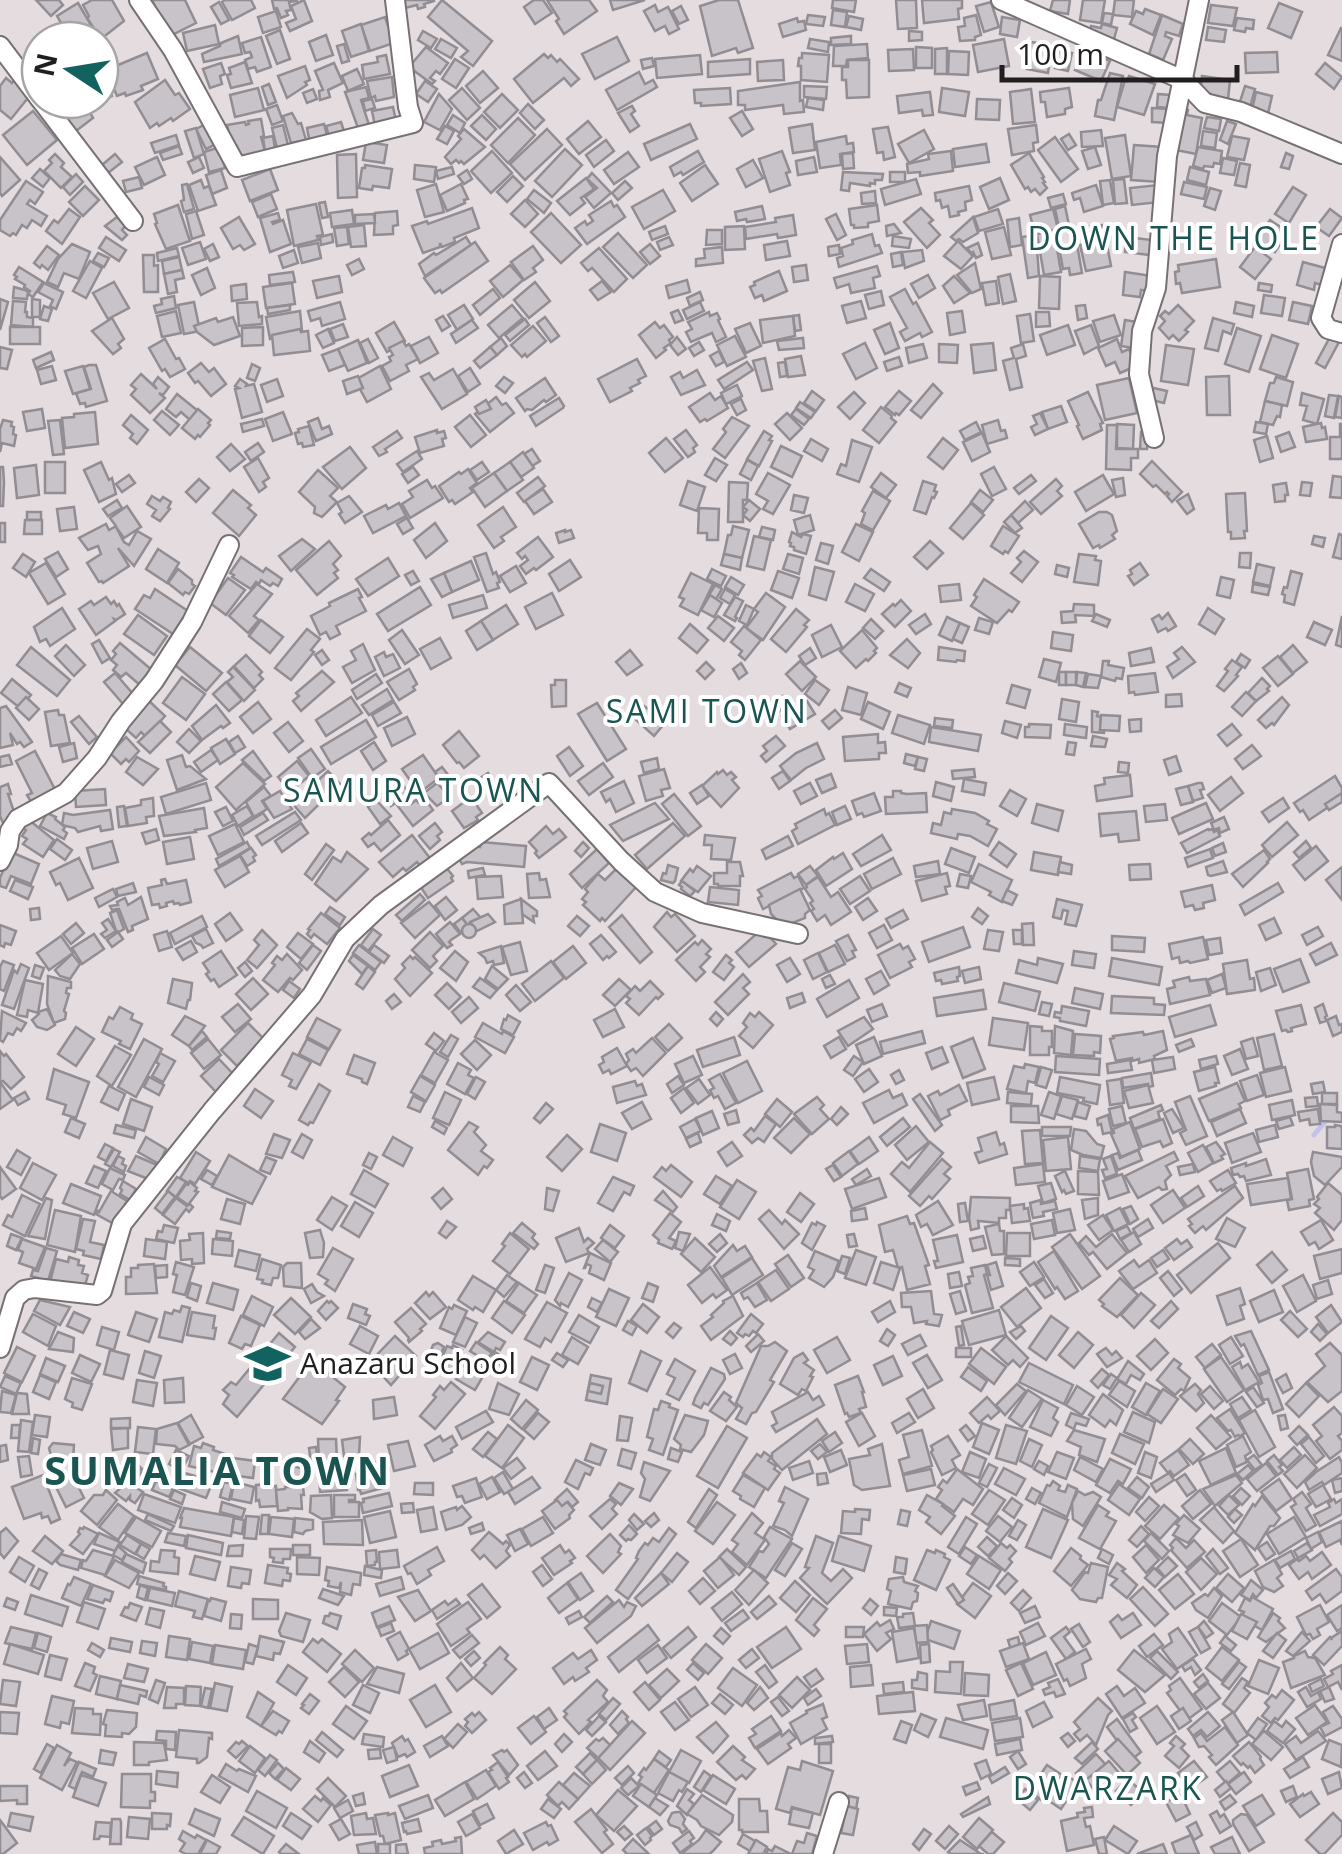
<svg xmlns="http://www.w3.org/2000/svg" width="1342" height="1854" font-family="'Open Sans',sans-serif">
  <rect width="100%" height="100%" fill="#e4dcdf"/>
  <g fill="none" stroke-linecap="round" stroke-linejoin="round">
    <!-- stream -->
    <polyline stroke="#c5c2e9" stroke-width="5" points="1314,1135 1328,1118 1342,1116"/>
  </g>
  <!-- building -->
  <g fill="#c8c3c9" stroke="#928d93" stroke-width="2.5">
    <polygon points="36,0 59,0 63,5 51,16"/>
    <polygon points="92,0 112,0 124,21 101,39 87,18 89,16 83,5"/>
    <polygon points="152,0 185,0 196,23 170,36"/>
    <polygon points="225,0 251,0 255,8 232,20 222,2"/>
    <polygon points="272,0 297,0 297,1 289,2 291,10 286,11 288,15 281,18 277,8 274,9"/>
    <polygon points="304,0 312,21 290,31 286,23 296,19 291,6"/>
    <polygon points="402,0 434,0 434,1 424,4 425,7 418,9 417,5 405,8"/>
    <polygon points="442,0 492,41 473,66 461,57 468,51 428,17"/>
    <polygon points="534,0 543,0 552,13 535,24 524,7"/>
    <polygon points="547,0 589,0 597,11 564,34 556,21 559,19"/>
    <polygon points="610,0 645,0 613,10"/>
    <polygon points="719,0 738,0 753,48 738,53 736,48 712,56 700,6"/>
    <polygon points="833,0 856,0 854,12 832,8"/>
    <polygon points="896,0 916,0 917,28 898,29"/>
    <polygon points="922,0 962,0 962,8 958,9 959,19 924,23"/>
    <polygon points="1053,0 1070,0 1068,14 1050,11"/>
    <polygon points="1083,0 1105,0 1101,23 1080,20"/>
    <polygon points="1115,0 1134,0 1132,17 1113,15"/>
    <polygon points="219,2 229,20 221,24 211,7"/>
    <polygon points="991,2 999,27 984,32 976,6"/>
    <polygon points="78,3 91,25 82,33 81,31 74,35 72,32 68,35 57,16"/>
    <polygon points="1279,3 1302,12 1291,38 1268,28"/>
    <polygon points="655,5 658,12 668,7 679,29 669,34 665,26 655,31 644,11"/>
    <polygon points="1211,5 1237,8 1233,26 1208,23"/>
    <polygon points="681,6 688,20 679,24 672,11"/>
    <polygon points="1145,9 1161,15 1153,35 1130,24 1136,11 1143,14"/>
    <polygon points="833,10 847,12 845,27 831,25"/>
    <polygon points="276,11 281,27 263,33 258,17"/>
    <polygon points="1104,13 1113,14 1111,25 1102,23"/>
    <polygon points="808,15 825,17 823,26 806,24"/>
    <polygon points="976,15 981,35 975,37 975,40 960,41 958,27 965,26 964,18"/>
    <polygon points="1162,15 1183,24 1179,36 1166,32 1165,36 1172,39 1163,60 1149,54"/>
    <polygon points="849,16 863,19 861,30 846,27"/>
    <polygon points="385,17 394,43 370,51 361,25"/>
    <polygon points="1002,17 1020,20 1017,37 1000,34"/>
    <polygon points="797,18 798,22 804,21 806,30 783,37 779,24"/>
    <polygon points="1237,18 1254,20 1253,29 1246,28 1245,32 1234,30"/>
    <polygon points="361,24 369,51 351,57 342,31"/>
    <polygon points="1102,24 1117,28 1113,43 1089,35 1091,26 1101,28"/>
    <polygon points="215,25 219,44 187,51 183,33"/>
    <polygon points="1208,27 1226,30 1224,42 1206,40"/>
    <polygon points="1341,28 1342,28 1342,61 1328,55"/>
    <polygon points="280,30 290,59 277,64 266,36"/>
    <polygon points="423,31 437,39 431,48 418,40"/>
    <polygon points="909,31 922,32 922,40 909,41"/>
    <polygon points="326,35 333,55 316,61 309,42"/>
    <polygon points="238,36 242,54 204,62 202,54 220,46 221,43"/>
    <polygon points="851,36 851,44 831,45 831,38"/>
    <polygon points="261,37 271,67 257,72 255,67 248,69 245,60 252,57 250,52 245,53 242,43"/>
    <polygon points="617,37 629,61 595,79 582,54"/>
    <polygon points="441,39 457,48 451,58 435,49"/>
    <polygon points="810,39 829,42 828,52 808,48"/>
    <polygon points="1004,39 1009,66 978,72 973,45"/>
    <polygon points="1031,42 1052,45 1048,73 1027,69"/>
    <polygon points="344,44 349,61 342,63 337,46"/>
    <polygon points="867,44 868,58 847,60 846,66 833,66 834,46"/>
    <polygon points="426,47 448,63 440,74 436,71 430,78 435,81 432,84 409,67"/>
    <polygon points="916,47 932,48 932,68 916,68"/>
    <polygon points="947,48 947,74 935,74 935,49"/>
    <polygon points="913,49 914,70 889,71 888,50"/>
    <polygon points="1059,50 1072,53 1068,71 1055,68"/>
    <polygon points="1084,50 1110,61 1101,81 1075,70"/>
    <polygon points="949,51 969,52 968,75 948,74"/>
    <polygon points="1277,52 1278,72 1246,73 1245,53"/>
    <polygon points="147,53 158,79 141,86 143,90 126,96 125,93 117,96 106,70"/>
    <polygon points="802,53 829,55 827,82 801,80 801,66 798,66 799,58 802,58"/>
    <polygon points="544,54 548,58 551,55 557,62 560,59 579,79 571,86 564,78 533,103 514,79"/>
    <polygon points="386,55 390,74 364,79 362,65 378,62 377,57"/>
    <polygon points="700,55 702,74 657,78 655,59"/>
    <polygon points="652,58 654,66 643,69 641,60"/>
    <polygon points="455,59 469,68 456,88 442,79"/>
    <polygon points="750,59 750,74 708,77 708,62"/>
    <polygon points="783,60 784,80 758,81 757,62"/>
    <polygon points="848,60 869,60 869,97 847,98 846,80 842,80 842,67 848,67"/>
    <polygon points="245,62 252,83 231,88 227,75 231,74 229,68"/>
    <polygon points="221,63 225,74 220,76 222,84 210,88 203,69"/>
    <polygon points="334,63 343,83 328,90 330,97 320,100 319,91 323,90 315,71"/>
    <polygon points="1325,63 1342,77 1334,89 1316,74"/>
    <polygon points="305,66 310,80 305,82 307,85 287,98 278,76"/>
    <polygon points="357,69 364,84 348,91 342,76"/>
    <polygon points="483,71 498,88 480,103 466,86"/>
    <polygon points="639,72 645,84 653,80 657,87 617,110 606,90"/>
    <polygon points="1110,73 1123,76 1114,120 1095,116 1098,100 1101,100"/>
    <polygon points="101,75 112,96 99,103 98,100 100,100"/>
    <polygon points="1129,76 1155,84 1144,115 1117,107 1125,80 1127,81"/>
    <polygon points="1202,76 1230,80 1228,99 1211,97 1211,94 1200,92"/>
    <polygon points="392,77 394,97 376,101 375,96 371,98 367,81"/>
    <polygon points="6,78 12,83 15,79 32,93 11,119 0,110 0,86"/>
    <polygon points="165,80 175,95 179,93 190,109 173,121 171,118 159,126 157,123 150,128 135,102"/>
    <polygon points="425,81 437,89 428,102 416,94"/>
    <polygon points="800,82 800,101 803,100 804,112 784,114 783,105 745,110 745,105 738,105 738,91"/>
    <polygon points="269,84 276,102 268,105 262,87"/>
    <polygon points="804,86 827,87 826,99 804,97"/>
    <polygon points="1245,86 1255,89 1249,111 1238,108"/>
    <polygon points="366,87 369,98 361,100 369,125 358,128 345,92"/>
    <polygon points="258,88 264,110 235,117 230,95"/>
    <polygon points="462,88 480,108 467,120 449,100"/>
    <polygon points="730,88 731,104 701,106 701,103 695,103 694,90"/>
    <polygon points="942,88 969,92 965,116 939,112"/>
    <polygon points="1069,88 1072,107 1065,109 1065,114 1047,117 1045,102 1041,102 1040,92"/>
    <polygon points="313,89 317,99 307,103 303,93"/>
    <polygon points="1031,89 1035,122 1013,124 1010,92"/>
    <polygon points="930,92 933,115 923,116 922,110 899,113 897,96"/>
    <polygon points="1256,92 1272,96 1267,118 1251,114"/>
    <polygon points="439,94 452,109 440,130 424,122"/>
    <polygon points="502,94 518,110 500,128 484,112"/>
    <polygon points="1158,94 1170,95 1169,108 1157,107"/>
    <polygon points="808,98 824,100 823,110 806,107"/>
    <polygon points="372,99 375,108 365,111 363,101"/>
    <polygon points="977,99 1000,100 999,120 976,119"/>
    <polygon points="65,100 83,100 93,118 76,131 57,106"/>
    <polygon points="528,104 544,120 535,129 520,113"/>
    <polygon points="277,105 283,121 272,125 266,109"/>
    <polygon points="632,106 635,111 631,114 639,126 630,132 618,113"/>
    <polygon points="393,107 396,121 375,126 372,111"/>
    <polygon points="1152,108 1169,109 1168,123 1152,122"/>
    <polygon points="1179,108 1188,110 1187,115 1202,118 1196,154 1176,150"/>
    <polygon points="33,111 57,140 27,165 3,135"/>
    <polygon points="742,111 753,129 742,136 730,118"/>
    <polygon points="292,113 298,124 301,123 306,140 291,143 283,116"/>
    <polygon points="453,115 465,123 460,133 447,125"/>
    <polygon points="482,115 496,129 486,140 471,126"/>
    <polygon points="1207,117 1221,119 1219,131 1204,128"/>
    <polygon points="518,118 535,135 508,163 491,145"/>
    <polygon points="261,119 264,136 261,137 266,155 235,162 227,125 245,122 246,125 249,124 248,121"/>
    <polygon points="588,121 601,137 579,154 567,139"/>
    <polygon points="1227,121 1236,124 1228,144 1220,140"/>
    <polygon points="341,122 345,134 330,139 326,126"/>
    <polygon points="208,123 218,143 206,149 196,129"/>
    <polygon points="324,124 328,139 310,144 307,128"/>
    <polygon points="690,124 697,139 651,160 644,144"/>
    <polygon points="812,124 815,150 793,153 789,128"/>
    <polygon points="283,125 288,145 277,148 272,128"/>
    <polygon points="1036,125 1038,142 1033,143 1034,151 1012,155 1008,129"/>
    <polygon points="445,126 454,131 447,144 437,139"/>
    <polygon points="888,127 895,157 884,160 883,152 877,153 873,129"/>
    <polygon points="196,128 204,154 194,158 185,131"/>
    <polygon points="464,129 485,147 464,164 461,161 459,163 456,160 451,164 445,157 461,139 458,136"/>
    <polygon points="547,129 562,145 525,180 510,164"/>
    <polygon points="924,130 934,149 909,163 898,144"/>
    <polygon points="1101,130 1103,146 1082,147 1081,132"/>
    <polygon points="1203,131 1217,133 1215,148 1201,146"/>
    <polygon points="1069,134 1076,145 1068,150 1061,139"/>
    <polygon points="176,135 179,145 155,153 151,143"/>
    <polygon points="1125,135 1131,176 1112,179 1105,138"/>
    <polygon points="273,136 275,149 265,151 263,138"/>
    <polygon points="846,136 847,144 853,143 854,152 840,154 841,165 820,168 816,142"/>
    <polygon points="1232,136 1249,139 1244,160 1227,157"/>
    <polygon points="1055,137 1078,169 1061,182 1038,150"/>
    <polygon points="606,140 614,151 594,167 586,155"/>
    <polygon points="366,142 387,145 384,163 363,160"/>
    <polygon points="986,144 989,162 955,167 953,149"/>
    <polygon points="1134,145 1162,147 1159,182 1131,180"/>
    <polygon points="179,146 182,154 163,160 160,153"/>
    <polygon points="220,147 225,168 209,172 204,152"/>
    <polygon points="1095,147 1101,165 1088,169 1082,151"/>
    <polygon points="1198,147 1222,151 1220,164 1214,163 1213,167 1204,166 1203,169 1193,166"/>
    <polygon points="565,149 582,165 552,197 535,181"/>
    <polygon points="492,151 512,173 491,193 471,171"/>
    <polygon points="698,151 704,162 683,175 681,172 674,176 670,167"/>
    <polygon points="782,151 790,172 786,173 790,185 770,192 759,159"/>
    <polygon points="951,151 953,171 920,176 920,172 908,173 907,164 929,159 928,154"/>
    <polygon points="628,152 639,167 614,184 604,170"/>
    <polygon points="853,153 854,168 843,169 842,154"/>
    <polygon points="1029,153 1044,177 1042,178 1045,182 1043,183 1047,188 1040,195 1035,189 1031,192 1028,187 1025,189 1011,165"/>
    <polygon points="1286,153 1293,156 1289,169 1281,167"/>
    <polygon points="55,154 64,163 61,167 72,177 61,188 44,171 52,163 49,160"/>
    <polygon points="115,154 122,162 108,173 102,165"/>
    <polygon points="356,154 357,197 338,198 337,155"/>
    <polygon points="0,157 20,180 2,196 0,193"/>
    <polygon points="157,157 165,175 144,185 135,167"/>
    <polygon points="199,157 204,168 193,173 188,162"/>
    <polygon points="814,157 817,172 798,175 796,161"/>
    <polygon points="1223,158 1237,161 1234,175 1220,173"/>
    <polygon points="753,160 763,178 746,187 737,169"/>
    <polygon points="1240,163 1250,165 1246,187 1235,185"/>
    <polygon points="365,165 392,169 389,188 373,186 372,190 359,188 362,168 365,168"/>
    <polygon points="415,165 436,167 434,182 414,179"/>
    <polygon points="705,165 718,184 692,201 680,183"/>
    <polygon points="452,167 454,174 438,179 436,171"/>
    <polygon points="1190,167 1209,172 1206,185 1187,180"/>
    <polygon points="40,169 50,178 43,187 32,178"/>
    <polygon points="270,169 278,190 250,201 242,180"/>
    <polygon points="221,170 227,188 212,194 206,175"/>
    <polygon points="467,170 472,179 464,184 458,176"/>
    <polygon points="843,172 883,174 882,180 875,180 875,184 870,183 870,186 850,183 849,191 841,190"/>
    <rect x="890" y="172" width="15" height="10"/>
    <polygon points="592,173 611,193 594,208 585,197 597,188 587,179"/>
    <polygon points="76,174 83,182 70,195 63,187"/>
    <polygon points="513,176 523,186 507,202 497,192"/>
    <polygon points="139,177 142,188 126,192 123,181"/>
    <polygon points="586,178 594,189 581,198 585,203 570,215 557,201"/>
    <polygon points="1000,178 1009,200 989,209 980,187"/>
    <polygon points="916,179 921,194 885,205 881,189"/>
    <polygon points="1124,179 1127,203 1115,204 1113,180"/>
    <polygon points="201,180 204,188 209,186 216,205 198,211 189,185"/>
    <polygon points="1110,180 1114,203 1103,205 1100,181"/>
    <polygon points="26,181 43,192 35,204 30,200 27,204 47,216 41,226 32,220 27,228 22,225 16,235 13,233 10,236 0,230 0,220"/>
    <polygon points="625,181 632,188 618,200 612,193"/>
    <polygon points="1184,182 1207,187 1204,199 1181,194"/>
    <polygon points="187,184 194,209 184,212 181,201 184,200 182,185"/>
    <polygon points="436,184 444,212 425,217 417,190"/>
    <polygon points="461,184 468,199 464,200 465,203 447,211 440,195"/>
    <polygon points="1096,185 1103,206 1084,212 1080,198 1074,200 1072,193"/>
    <polygon points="1158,185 1160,202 1132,205 1130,188"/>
    <polygon points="85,186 99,200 83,216 69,202"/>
    <polygon points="969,186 972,200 965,202 966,210 958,212 959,215 950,217 948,206 942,208 940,200 936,201 935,193"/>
    <polygon points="1293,187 1306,195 1289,223 1275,214"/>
    <polygon points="1210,188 1221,191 1215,210 1204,206"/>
    <polygon points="534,190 551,203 544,213 527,199"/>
    <polygon points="663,190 675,211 644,229 632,207"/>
    <polygon points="875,191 876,203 862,204 861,193"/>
    <polygon points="271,194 277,209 258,217 252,202"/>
    <polygon points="1063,194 1066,204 1051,208 1048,198"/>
    <polygon points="525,200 538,214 525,227 511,214"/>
    <polygon points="611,201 614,207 617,205 625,217 587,244 575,228 585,221 587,225 593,221 589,215"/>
    <polygon points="325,202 328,217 322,218 319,203"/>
    <polygon points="316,204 323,235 317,236 318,240 294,246 287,210"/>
    <polygon points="178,205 190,241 166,249 155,224 157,223 154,214"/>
    <polygon points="877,205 879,221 868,223 868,227 854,228 854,225 851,225 849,209"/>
    <polygon points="762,206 765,219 747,222 746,219 737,221 735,212"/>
    <polygon points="1065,206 1070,230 1063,232 1062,226 1059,227 1055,209"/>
    <polygon points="472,208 479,228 454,238 455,242 442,247 440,243 440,247 423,253 412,226 427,221 428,224"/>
    <polygon points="921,208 933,220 929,223 940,235 927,248 904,222"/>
    <polygon points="69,209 80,217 62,244 46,231 54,220 58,223"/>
    <polygon points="998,209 1003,224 979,231 974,217"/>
    <polygon points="1053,209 1058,229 1035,234 1030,215"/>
    <polygon points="1330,209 1342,218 1329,236 1316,227"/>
    <polygon points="352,210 354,224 332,227 330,213"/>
    <polygon points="196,211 204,235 192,239 186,214"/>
    <polygon points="397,211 398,225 393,226 393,234 374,235 375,213"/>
    <polygon points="278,213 280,220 272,222 273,224 283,220 291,244 270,252 260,218"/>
    <polygon points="551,213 581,245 561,263 531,232"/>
    <polygon points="374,214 375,223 355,224 355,215"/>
    <polygon points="836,214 846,235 837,240 826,219"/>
    <polygon points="793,215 796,235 778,238 777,234 746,239 745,227 776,222 775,218"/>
    <polygon points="117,217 125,226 122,230 127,235 122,240 105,226"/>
    <polygon points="239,217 255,244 244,250 240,245 233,249 221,228"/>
    <polygon points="973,217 978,233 963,242 959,239 956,241 951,237"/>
    <polygon points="1019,218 1022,245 1010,247 1007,220"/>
    <polygon points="1270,220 1288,232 1275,252 1257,240"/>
    <polygon points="894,224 901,233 887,236 886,226"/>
    <polygon points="364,225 366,246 351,247 348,227"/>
    <polygon points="1102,225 1103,239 1093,240 1091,226"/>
    <polygon points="665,226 668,234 652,240 649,232"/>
    <polygon points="744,226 745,249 725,250 725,227"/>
    <polygon points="347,227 349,244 337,246 334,228"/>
    <polygon points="1004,227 1011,255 992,259 985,232"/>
    <polygon points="707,230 722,230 722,244 706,245"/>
    <polygon points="1054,231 1061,272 1044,275 1037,234"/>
    <polygon points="618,233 647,265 633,278 603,247"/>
    <polygon points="332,234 333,242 321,245 320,237"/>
    <polygon points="872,234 875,246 879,245 882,253 839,267 837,258 843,256 841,248 853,244 852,240"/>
    <polygon points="1036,235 1039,276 1028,278 1022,237"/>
    <polygon points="893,236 911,239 909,248 892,246"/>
    <polygon points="106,237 126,250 119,261 99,248"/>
    <polygon points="466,237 471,245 425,276 419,264 434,253 436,255"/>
    <polygon points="669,237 673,245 660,250 657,242"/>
    <polygon points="1126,237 1152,240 1150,255 1125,252"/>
    <polygon points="1106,239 1111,266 1086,271 1080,245"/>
    <polygon points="787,241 790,256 766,260 764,245"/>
    <polygon points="958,241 973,256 961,269 944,256"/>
    <polygon points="200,242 206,259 188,265 182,248"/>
    <polygon points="475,242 488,261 442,293 440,290 435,293 424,278"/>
    <polygon points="318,243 321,258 302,263 298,247"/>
    <polygon points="978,243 982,255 976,258 973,252 971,253 967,248"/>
    <polygon points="72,244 90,252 79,279 64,273 58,287 47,282 58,259"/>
    <polygon points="213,244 219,257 210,261 204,249"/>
    <polygon points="650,244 660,256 650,264 640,252"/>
    <polygon points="1077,244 1082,273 1070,275 1069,268 1063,269 1059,247"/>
    <polygon points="839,245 840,254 829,256 828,247"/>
    <polygon points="47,246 59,255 48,270 42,265 40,268 34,263"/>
    <polygon points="533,246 543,260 533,268 536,272 524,280 511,262"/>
    <polygon points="722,247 723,263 696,266 696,259 705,258 704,249"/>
    <polygon points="1255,247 1271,259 1255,279 1240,267"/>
    <polygon points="177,248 179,256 158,261 157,253"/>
    <polygon points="599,248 627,279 614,292 592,268 588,271 581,263"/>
    <polygon points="294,250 298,263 283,268 279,256"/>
    <polygon points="922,250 924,261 905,268 902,252"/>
    <polygon points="901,252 903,265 893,267 891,254"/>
    <polygon points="98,253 109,258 104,267 93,261"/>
    <polygon points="143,255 154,255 154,266 158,265 158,292 144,292"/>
    <polygon points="179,257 182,270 164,274 162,261"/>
    <polygon points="359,259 364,269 352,275 347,265"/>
    <polygon points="1216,259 1220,287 1182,293 1180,283 1176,284 1175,272 1179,271 1178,265"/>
    <polygon points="90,261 102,268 86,298 73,291"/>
    <polygon points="1303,262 1325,268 1321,285 1315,283 1314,290 1297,285"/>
    <polygon points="975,263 981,289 972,293 957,275"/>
    <polygon points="510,265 523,280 503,297 490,281"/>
    <polygon points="806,265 808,280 794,282 792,267"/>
    <polygon points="877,266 880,276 873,278 875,288 851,293 849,284 837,288 834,278"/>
    <polygon points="19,267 43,282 33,297 28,294 30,291 24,287 25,285 15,279 17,277 14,275"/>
    <polygon points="207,268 215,288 201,295 192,275"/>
    <polygon points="182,270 184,278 175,280 177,292 168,294 164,274"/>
    <polygon points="779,271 787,291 764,301 762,295 755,298 750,287 755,285 754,282"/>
    <polygon points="293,272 295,282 270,285 269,275"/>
    <polygon points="1125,272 1152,276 1149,291 1141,290 1140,297 1123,295"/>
    <polygon points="1010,274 1016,301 1003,304 998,277"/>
    <polygon points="928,275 935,288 919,298 911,284"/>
    <polygon points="339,276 342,292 317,298 313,281"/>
    <polygon points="954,276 970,293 954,303 943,286"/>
    <polygon points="1040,276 1060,277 1059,309 1039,308"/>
    <polygon points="687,280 690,292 669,298 666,286"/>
    <polygon points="602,281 611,292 598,300 590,290"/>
    <polygon points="996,281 999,303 986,305 982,283"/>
    <polygon points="114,282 129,308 108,319 93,293"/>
    <polygon points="535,282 550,301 529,318 514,300"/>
    <polygon points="44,283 63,292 56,309 50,306 53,300 38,292"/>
    <polygon points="292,283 295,304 266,308 263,287"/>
    <polygon points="1259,283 1272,285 1271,292 1258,290"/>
    <polygon points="246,284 247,299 232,301 231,286"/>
    <polygon points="14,287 28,291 27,299 13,298"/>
    <polygon points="493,289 500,298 480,315 473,305"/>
    <polygon points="905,289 913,304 916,302 932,332 922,337 920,333 905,341 900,332 907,328 890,297"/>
    <polygon points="881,291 884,305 869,309 865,295"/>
    <polygon points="700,292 703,300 690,306 687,298"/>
    <polygon points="1264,295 1285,298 1282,316 1261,313"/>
    <polygon points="174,296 176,308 156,313 154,306 162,304 161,299"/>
    <polygon points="0,299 8,302 0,330"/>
    <polygon points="32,299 40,300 40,317 32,317"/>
    <polygon points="13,301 26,302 25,312 27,312 27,317 33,318 33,327 11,325"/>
    <polygon points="861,301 866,318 847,323 842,306"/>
    <polygon points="194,302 200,331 184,334 178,305"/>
    <polygon points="257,302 259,317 262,316 262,324 239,326 237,303"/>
    <polygon points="340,302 345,319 322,326 320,318 311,321 308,311"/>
    <polygon points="700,302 704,311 687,319 683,310"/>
    <polygon points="1236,302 1254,306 1252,317 1234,313"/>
    <polygon points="1293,302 1312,306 1308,324 1289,320"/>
    <polygon points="290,305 290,310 268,314 267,308"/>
    <polygon points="464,305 473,319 457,330 448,315"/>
    <polygon points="512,305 523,318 499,338 488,325"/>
    <polygon points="1085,305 1087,318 1078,320 1076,306"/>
    <polygon points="1178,305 1194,321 1185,330 1188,332 1179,341 1173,335 1169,339 1159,328 1165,321 1160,316 1165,311 1169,314"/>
    <polygon points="44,306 52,309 48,321 40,319"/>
    <polygon points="678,310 683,320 675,323 671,313"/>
    <polygon points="176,311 181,333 162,337 157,316"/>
    <polygon points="300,311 302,331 270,339 266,317"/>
    <polygon points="962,311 965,332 950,335 947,313"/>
    <polygon points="709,312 710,316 717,313 720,319 718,320 726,337 716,342 712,333 691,342 686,332 692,329 688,322"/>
    <polygon points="1036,312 1049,312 1050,326 1036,327"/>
    <polygon points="1030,314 1034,341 1021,343 1017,316"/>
    <polygon points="799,315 801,330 795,331 793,316"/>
    <polygon points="1114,315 1121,335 1100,342 1093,321"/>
    <polygon points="443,316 450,326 442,331 436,320"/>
    <polygon points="793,316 795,336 763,343 760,320"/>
    <polygon points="233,317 240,336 214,345 197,332 194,326 216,318 218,322"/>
    <polygon points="545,317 559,336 551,342 537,323"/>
    <polygon points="112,318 124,339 118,344 121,348 113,354 92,331"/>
    <polygon points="1213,318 1234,324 1231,334 1223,331 1218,351 1205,348"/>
    <polygon points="525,319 529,325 510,341 505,335"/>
    <polygon points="472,320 478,328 456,343 451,334"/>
    <polygon points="1125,320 1137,322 1133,348 1121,346"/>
    <polygon points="394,322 405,341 387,352 376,333"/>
    <polygon points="655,322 660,328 664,325 673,337 669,340 671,343 664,348 666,350 656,358 639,335"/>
    <polygon points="750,323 761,346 746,353 735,329"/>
    <polygon points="890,323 899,348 885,354 874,330"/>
    <polygon points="343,324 348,337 335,341 330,329"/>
    <polygon points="1068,325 1075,345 1047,355 1040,335"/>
    <polygon points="1091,325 1099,346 1084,354 1075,331"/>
    <polygon points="533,326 546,341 527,357 525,354 522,357 511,345"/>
    <rect x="10" y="327" width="30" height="17"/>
    <polygon points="263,327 263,345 242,346 242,328"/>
    <polygon points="1237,328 1261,336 1249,372 1225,364"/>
    <polygon points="300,329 301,332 308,331 310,351 274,355 272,335"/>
    <polygon points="328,329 334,343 323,348 316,335"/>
    <polygon points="1272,335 1298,344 1286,378 1260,369"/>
    <polygon points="735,336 746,357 727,366 717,345"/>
    <polygon points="429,337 438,353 420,363 411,346"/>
    <polygon points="677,337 686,349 678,355 670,345"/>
    <polygon points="1330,337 1339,342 1325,368 1316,363"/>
    <polygon points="501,338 507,346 497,355 490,347"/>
    <polygon points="803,338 804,348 779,350 777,341"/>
    <polygon points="165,339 176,359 179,358 185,369 170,377 165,369 162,371 149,348"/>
    <polygon points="368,339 378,358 369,363 360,343"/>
    <polygon points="1117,339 1122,352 1129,349 1136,366 1120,373 1115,362 1106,366 1098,348"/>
    <polygon points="358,340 367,363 348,371 338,349"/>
    <polygon points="403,341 406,346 409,344 418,359 406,365 409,371 390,381 382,366 391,361 389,357 393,355 389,348"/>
    <polygon points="699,342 704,350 694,356 689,348"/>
    <polygon points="865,343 877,368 856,379 843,354"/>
    <polygon points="993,343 996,370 974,373 971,345"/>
    <polygon points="923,344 927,358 909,363 906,348"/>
    <polygon points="939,344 958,345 957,363 939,362"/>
    <polygon points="1023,344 1026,356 1016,359 1022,387 1010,390 1003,361 1014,358 1011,348"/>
    <polygon points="1166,345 1194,349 1188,385 1161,381"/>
    <polygon points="0,347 12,350 7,369 0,368"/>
    <polygon points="490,347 497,355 480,368 474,361"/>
    <polygon points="338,349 345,365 329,371 322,355"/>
    <polygon points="719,351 724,362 716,366 710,356"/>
    <polygon points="51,352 54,360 36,368 33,360"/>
    <polygon points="801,356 805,375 788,377 785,359"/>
    <polygon points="899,357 902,366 887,371 884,362"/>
    <polygon points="765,358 772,389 762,391 753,361"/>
    <polygon points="637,359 646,376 638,380 640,383 630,388 632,391 610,402 598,379"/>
    <polygon points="747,362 753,370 724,389 718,380"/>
    <polygon points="785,362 787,376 780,377 778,363"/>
    <polygon points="201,363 209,372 214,368 226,384 211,396 198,381 195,383 188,373"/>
    <polygon points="252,364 260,368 255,381 247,378"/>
    <polygon points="89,365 96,365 107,401 86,407 85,403 80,404 76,393 91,389 84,367"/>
    <polygon points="52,366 56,380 41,384 37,370"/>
    <polygon points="83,366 90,389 73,394 65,371"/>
    <polygon points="380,366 391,389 367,402 355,380"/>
    <polygon points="470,368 480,384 468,392 458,376"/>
    <polygon points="453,369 467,394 442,409 421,377 429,373 434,380"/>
    <polygon points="697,370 705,385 681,395 671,377 680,372 683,378"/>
    <polygon points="141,374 157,389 153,384 158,377 169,387 163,395 159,393 165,398 150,413 131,395 136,389 131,385"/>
    <polygon points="358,376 363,388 347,394 343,381"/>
    <polygon points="1229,376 1230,415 1207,415 1206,377"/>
    <polygon points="504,377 513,383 505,393 496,386"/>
    <polygon points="1276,377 1293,382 1287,406 1265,401 1270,383 1274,383"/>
    <polygon points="545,378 556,395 546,402 544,400 532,410 527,409 525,411 516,398"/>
    <polygon points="1129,378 1137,413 1105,420 1097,385"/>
    <polygon points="240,379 247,384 246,386 254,384 262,412 242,418 235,389 239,388 235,386"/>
    <polygon points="277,379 283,396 267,402 261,385"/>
    <polygon points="933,384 942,393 921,418 911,410"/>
    <polygon points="737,385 742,396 726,404 721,393"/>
    <polygon points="1149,387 1167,391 1164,403 1147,399"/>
    <polygon points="812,391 824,400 816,411 804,403"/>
    <polygon points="899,391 911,401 899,415 896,413 895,415 885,407"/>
    <polygon points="854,392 865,403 850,419 838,407"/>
    <polygon points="1088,392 1103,423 1100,424 1102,430 1083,439 1077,426 1079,425 1068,401"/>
    <polygon points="710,393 715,400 721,396 728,408 707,421 705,419 700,422 689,407"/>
    <polygon points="1302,393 1324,399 1317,424 1303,420 1307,406 1300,405"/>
    <polygon points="177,394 198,411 190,420 181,412 176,417 166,409"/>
    <polygon points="1329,395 1338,396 1334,418 1325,416"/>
    <polygon points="1339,396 1342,397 1342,418 1335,417"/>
    <polygon points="496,397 502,405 506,403 514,413 490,432 475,414"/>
    <polygon points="559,398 564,406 563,408 536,426 530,416"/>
    <polygon points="741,399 746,410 737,415 731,404"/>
    <polygon points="486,400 491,409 479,414 475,407"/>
    <polygon points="1265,401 1282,405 1280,417 1277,416 1273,425 1260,422"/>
    <polygon points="800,402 815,412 811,418 796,408"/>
    <polygon points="1061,406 1067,422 1048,429 1042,412"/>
    <polygon points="881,407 892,416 891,418 896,422 879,443 863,430"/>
    <polygon points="42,409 45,428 27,431 23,412"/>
    <polygon points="198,409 211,420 208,423 210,425 200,437 198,435 195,439 182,428"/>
    <polygon points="796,409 809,419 804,425 791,415"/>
    <polygon points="162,411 179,425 170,435 154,420"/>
    <polygon points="95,412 98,444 65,448 62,418 74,417 74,414"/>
    <polygon points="283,412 292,434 273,441 265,419"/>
    <polygon points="787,413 802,428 790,440 775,424"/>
    <polygon points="1040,413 1048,429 1035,435 1031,427 1037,424 1033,416"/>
    <polygon points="131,415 148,430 137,444 130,438 133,434 123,425"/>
    <polygon points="470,415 486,435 471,447 455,427"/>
    <polygon points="732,417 749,426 725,458 713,449 726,432 723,429"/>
    <polygon points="318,418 322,429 329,426 332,434 316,441 308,422"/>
    <polygon points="262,419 264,426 243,432 241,424"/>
    <polygon points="3,420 12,422 11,426 14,427 13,434 16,435 14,446 2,443 0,452 0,429"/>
    <polygon points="60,420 64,454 53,455 48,421"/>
    <polygon points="998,420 1001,431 1005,430 1007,438 987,444 982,425"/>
    <polygon points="976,422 981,432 965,440 960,431"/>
    <polygon points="1256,422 1268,424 1266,434 1254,432"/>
    <polygon points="1321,423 1322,428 1325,427 1327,439 1306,442 1303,427"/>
    <polygon points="1117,424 1134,425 1133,449 1117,448"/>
    <polygon points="1340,424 1342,424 1342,459 1330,459 1330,437 1340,437"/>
    <polygon points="1107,425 1117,425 1116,449 1138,449 1138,458 1131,458 1131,470 1106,469"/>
    <polygon points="309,426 314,445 303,447 302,443 298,444 295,433 299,432 298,429"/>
    <polygon points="437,430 437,433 444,431 446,438 442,439 444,446 420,453 415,437"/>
    <polygon points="686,430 697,445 693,448 695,452 688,457 674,439"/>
    <polygon points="397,431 402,438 385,449 387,452 379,456 373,447"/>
    <polygon points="764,431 772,436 769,440 772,441 759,466 747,459"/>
    <polygon points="1141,432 1148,432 1147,449 1140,449"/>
    <polygon points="1289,432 1295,447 1281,452 1276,437"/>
    <polygon points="982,433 990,452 972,461 963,442"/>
    <polygon points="1267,436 1273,458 1260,462 1254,440"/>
    <polygon points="666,438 683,458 665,472 649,453"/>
    <polygon points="943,438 958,450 943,469 928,457"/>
    <polygon points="811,439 828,449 822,461 804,451"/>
    <polygon points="852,440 872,447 859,482 837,474 841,464 846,466"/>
    <polygon points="258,443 264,452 251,461 245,452"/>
    <polygon points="231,444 245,459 230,471 217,457"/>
    <polygon points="781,446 802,456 792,477 771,467"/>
    <polygon points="350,447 366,468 342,489 323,467"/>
    <polygon points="532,449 540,461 532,466 524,454"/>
    <polygon points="417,451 422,459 403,472 397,464"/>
    <polygon points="523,452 534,468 521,477 510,462"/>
    <polygon points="258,458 269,478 263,482 266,487 259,492 244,467"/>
    <polygon points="715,458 727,465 716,481 705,475"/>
    <polygon points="747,460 758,466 751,480 740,474"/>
    <polygon points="1152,461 1182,492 1172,502 1167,496 1169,494 1167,492 1165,494 1156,485 1153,487 1140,474"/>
    <rect x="45" y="462" width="20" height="31"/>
    <polygon points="101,462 109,480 112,478 116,494 99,502 84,470"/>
    <polygon points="482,462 489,472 477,480 470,470"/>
    <polygon points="510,462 523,480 507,491 494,473"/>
    <polygon points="36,465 39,495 17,498 14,468"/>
    <polygon points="0,467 3,467 4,482 3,506 0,506"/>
    <polygon points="413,467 419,475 408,483 402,474"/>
    <polygon points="994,467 1006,489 992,496 981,474"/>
    <polygon points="468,469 477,483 470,488 473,492 455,504 452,500 449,502 439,486 459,472 461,474"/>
    <polygon points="318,470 338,488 330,496 337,502 322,517 314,513 315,507 299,492"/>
    <polygon points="494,473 507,491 485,507 472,488"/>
    <polygon points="768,473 790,485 773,514 763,509 768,501 756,494"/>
    <polygon points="881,473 896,485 886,498 871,487"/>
    <polygon points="129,475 135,483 122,492 116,484"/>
    <polygon points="1031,475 1036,481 1019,494 1014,488"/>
    <polygon points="1103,475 1114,494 1086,511 1075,492"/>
    <polygon points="1333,476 1342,477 1342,498 1330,497"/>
    <polygon points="538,477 545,486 524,502 517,493"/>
    <polygon points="1123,478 1125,495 1116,497 1112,480"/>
    <polygon points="199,479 209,488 196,502 186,492"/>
    <polygon points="1056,479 1062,486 1057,491 1062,496 1041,514 1030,502"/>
    <polygon points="427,480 432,488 435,486 443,498 410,518 402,504 413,497 409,491"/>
    <polygon points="688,481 705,487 697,511 680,505"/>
    <polygon points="923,481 936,485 934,491 937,492 934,498 932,497 926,514 914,510"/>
    <polygon points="729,482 748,483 747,500 743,500 743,522 728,522"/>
    <polygon points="1302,482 1312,483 1310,496 1300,495"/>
    <polygon points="1286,483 1288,495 1285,495 1285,501 1275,502 1273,485"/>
    <polygon points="543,489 552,502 534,514 525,501"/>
    <polygon points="233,490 251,505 248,508 256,515 239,536 213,513"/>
    <polygon points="980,490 993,500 983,512 971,502"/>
    <polygon points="873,491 890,501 873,530 861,524 865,513 862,511"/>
    <polygon points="1245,493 1247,531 1244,531 1245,538 1231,539 1231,532 1228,532 1226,494"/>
    <polygon points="1188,494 1194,509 1187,514 1177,501"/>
    <polygon points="794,495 808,498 804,513 791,510"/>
    <polygon points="152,496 160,501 163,497 171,502 168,508 170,509 160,521 152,516 156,510 147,504"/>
    <polygon points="349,496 362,512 345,523 339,514 342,512 337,503"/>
    <polygon points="117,500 122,508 108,516 103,509"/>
    <polygon points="749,500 760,509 750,521 743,515 747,510 743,507"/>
    <polygon points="1025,501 1033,510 1018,523 1011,515"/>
    <polygon points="399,503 406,516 373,533 364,516 386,505 388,509"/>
    <polygon points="971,503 984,515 963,539 950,528"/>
    <polygon points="127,506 141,527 124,538 116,527 124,542 129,545 137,531 151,539 134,566 118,548 129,566 103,583 102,581 99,582 87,563 101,554 98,546 88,550 79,538 106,524 109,530 116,526 110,518"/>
    <polygon points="74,507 77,529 60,531 57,509"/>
    <polygon points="503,507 516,527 501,537 504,541 494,548 478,525"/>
    <polygon points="699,508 719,509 718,540 707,540 707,533 698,533"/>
    <rect x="27" y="512" width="14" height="8"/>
    <polygon points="1099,512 1107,512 1112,515 1117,531 1112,535 1115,539 1100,548 1099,545 1093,548 1079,524"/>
    <polygon points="810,515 814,530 798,535 794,520"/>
    <polygon points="1011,515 1022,528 1015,533 1004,522"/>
    <polygon points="407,518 413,528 403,534 397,524"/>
    <polygon points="25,520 42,520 42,534 24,534"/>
    <rect x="0" y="523" width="5" height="19"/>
    <polygon points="435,523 447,541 426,558 414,540"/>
    <polygon points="856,524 873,532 859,561 842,552"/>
    <polygon points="733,526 749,530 742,558 724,554 728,535 731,535"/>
    <polygon points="1003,526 1019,536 1008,553 1005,551 1003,554 991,546"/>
    <polygon points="762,527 775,530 773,540 759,537"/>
    <polygon points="565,530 565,532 571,530 574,538 559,543 556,533"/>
    <polygon points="792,532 801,537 803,534 811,536 806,554 794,550 794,547 790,546 791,543 789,542"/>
    <polygon points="1339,534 1342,535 1342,559 1333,557"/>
    <polygon points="754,536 771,540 764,570 747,566"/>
    <polygon points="1314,536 1325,538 1323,547 1312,544"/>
    <polygon points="538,537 553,557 536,570 534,568 526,574 520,566 528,560 525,556 522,559 517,553"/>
    <polygon points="302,539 315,549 291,571 279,556"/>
    <polygon points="329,541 341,556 333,564 338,570 334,573 338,578 317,595 296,570"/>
    <polygon points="930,541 943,553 927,569 914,557"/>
    <polygon points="821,543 833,546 828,564 816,560"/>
    <polygon points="158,549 179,563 167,583 146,569"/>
    <polygon points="1024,551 1038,562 1022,582 1011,573 1021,562 1017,558"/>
    <polygon points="58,552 68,569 56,577 45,559"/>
    <polygon points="486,553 493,574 496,572 500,582 497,583 499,588 487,592 474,557"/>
    <polygon points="1240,553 1251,553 1250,568 1239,567"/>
    <polygon points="23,554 35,562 26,577 13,568"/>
    <polygon points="724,554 742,558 740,570 721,565"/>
    <polygon points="788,554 803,558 799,574 783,569"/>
    <polygon points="1079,554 1096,556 1095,560 1101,561 1098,585 1074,582"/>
    <polygon points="241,557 263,572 266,568 282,579 278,586 273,583 270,586 261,580 259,584 256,582 251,589 232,577 234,575 230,573"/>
    <polygon points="388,558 399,576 368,596 356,579"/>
    <polygon points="570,560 581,577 559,591 549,574"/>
    <polygon points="471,561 479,580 452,592 444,573"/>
    <polygon points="46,563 65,594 48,604 29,573"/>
    <polygon points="1140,563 1148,575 1134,585 1128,576 1132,574 1130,570"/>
    <polygon points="1257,564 1274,568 1270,586 1253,582"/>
    <polygon points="1057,565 1069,568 1067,577 1055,574"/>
    <polygon points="516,566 526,583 510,592 500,576"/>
    <polygon points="815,567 834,572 826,600 809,595"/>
    <polygon points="178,569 192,580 192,584 195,586 189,594 185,592 183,595 168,583"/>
    <polygon points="712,569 726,576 721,586 707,579"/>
    <polygon points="871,569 890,582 884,591 864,578"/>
    <polygon points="413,571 419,581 411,585 405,575"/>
    <polygon points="778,571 799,578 792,598 771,590"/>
    <polygon points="1291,571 1302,574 1294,605 1284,602 1285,595 1282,594 1284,587 1287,588"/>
    <polygon points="444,573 452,592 442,597 431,579"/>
    <polygon points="691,573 713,584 698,615 680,606 684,599 679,597"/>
    <polygon points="731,577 744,585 738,595 725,587"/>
    <polygon points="1221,577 1234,580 1230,598 1217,595"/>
    <polygon points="228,578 245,590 226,615 210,603"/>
    <polygon points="984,579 1019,602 1012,612 1009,610 997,623 971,606 977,597 974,595"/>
    <polygon points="257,584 272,594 254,616 259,620 248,633 229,616"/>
    <polygon points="855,584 874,594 865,611 846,602"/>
    <polygon points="959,584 961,600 941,602 939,586"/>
    <polygon points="1253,584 1270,587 1268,595 1252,592"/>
    <polygon points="715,585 722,589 716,599 709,595"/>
    <polygon points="420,587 431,605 388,631 377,614"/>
    <polygon points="155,589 188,611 173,634 135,609 144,595 150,598"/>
    <polygon points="358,589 362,597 359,598 366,611 336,626 340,634 330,639 326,632 320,635 311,616 330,606 329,603"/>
    <polygon points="725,589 735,595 730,604 720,598"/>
    <polygon points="552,593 563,615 536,629 525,607"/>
    <polygon points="766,593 785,607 763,640 746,628 758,612 754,609"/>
    <polygon points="483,595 487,608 453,618 449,605"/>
    <polygon points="710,595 722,603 714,617 701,610"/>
    <polygon points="106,597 111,604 114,601 117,606 119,604 125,614 116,620 114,619 115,621 96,635 79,609 91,601 94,605"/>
    <polygon points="735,597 743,601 735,617 737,618 735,621 724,615"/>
    <polygon points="901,600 911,611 895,627 882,614 893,604 895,606"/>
    <polygon points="1074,604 1094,605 1094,616 1075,615 1076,622 1062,623 1061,612 1073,611"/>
    <polygon points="506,605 518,624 493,640 481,621"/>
    <polygon points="746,605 754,609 747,625 739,621"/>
    <polygon points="62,608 75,629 50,646 46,639 40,642 34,627"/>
    <polygon points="1208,608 1224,619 1215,634 1199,624"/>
    <polygon points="796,609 809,620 804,625 807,627 786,652 771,639"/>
    <polygon points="1168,613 1176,626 1168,631 1166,628 1158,632 1152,619 1159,615 1162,619"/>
    <polygon points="925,614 931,624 916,634 909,625"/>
    <polygon points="1096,614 1110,620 1107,627 1092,621"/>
    <polygon points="138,615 167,636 154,655 124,634"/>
    <polygon points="718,616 734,628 724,641 708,628"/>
    <polygon points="1342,616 1342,647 1336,645"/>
    <polygon points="947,617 960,623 952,641 939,635"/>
    <polygon points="979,618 993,622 989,634 975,630"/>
    <polygon points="871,619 883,631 875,639 863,628"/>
    <polygon points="261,620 283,637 270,653 249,636"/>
    <polygon points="481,621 493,640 477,650 466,631"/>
    <polygon points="1314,622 1332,630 1325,645 1307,637"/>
    <polygon points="960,623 969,627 962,643 953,639"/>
    <polygon points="690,624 708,640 697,653 679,638"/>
    <polygon points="831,625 842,647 822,657 812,635"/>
    <polygon points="744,626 761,640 745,660 739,655 742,651 731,642"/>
    <polygon points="307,629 320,639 311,650 314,652 291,680 275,668"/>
    <polygon points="402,630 419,655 405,664 389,640"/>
    <polygon points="862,630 877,648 874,651 876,653 868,661 866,659 856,668 840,651"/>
    <polygon points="1053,632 1073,635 1071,651 1051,648"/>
    <polygon points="440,638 451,658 431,669 420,649"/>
    <polygon points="907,639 920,653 908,668 890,655"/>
    <polygon points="99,640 110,658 102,663 92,644"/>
    <polygon points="120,643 153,671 141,686 126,673 121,677 113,670 117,665 111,660 116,654 113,651"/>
    <polygon points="363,644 375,670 352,683 343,667 356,660 351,651"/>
    <polygon points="66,645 85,665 74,676 55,656"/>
    <polygon points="1293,645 1307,662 1293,673 1280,657"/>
    <polygon points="31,647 70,680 57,696 17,665"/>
    <polygon points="190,647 222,673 206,691 175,665"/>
    <polygon points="939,647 965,651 964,661 957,660 956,662 938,660"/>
    <polygon points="1182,647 1195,662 1173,678 1167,667 1179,659 1174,653"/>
    <polygon points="810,648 816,658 805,665 799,656"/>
    <polygon points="1151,648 1154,662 1131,666 1129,653"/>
    <polygon points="322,650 329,660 322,665 315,655"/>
    <polygon points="630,650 642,665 627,675 616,662"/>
    <polygon points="384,652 386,657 393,654 400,668 384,676 375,657"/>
    <polygon points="1241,654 1250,660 1245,668 1236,662"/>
    <polygon points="246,655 262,672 259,675 263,679 254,688 234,666"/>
    <polygon points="1278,656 1293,674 1278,686 1263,668"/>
    <polygon points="1044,659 1061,663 1056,682 1039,677"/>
    <polygon points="1232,660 1242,667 1236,675 1238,676 1224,691 1217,686 1228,671 1225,669"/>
    <polygon points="800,661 816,677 802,691 786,674"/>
    <polygon points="1103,661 1109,661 1108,665 1124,668 1122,679 1116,678 1115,681 1101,677"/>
    <polygon points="706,662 714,670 705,679 697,671"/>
    <polygon points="741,663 747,673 739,679 733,669"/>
    <polygon points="233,667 255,690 244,701 227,682 233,677 228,672"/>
    <polygon points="409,669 417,684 413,687 415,690 399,700 387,682"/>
    <polygon points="322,671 334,682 301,711 293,701 299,696 296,693"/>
    <rect x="1059" y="672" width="7" height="13"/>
    <rect x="1066" y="672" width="10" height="13"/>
    <polygon points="1077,672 1086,673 1083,687 1076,685"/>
    <polygon points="115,673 133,694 123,704 104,682"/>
    <polygon points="1155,673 1158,692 1135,695 1134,692 1129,693 1128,676"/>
    <polygon points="376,674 382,683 357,699 352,690"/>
    <polygon points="1088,674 1101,676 1098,688 1085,687"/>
    <polygon points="182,677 205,694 186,720 163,703"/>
    <polygon points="1262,678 1270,686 1267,689 1269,691 1256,701 1248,693"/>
    <polygon points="12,679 31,695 20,708 1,693"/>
    <polygon points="555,680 566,680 566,706 552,707 551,685 555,685"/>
    <polygon points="815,680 829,690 819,705 805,694"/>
    <polygon points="226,682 242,700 229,711 213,694"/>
    <polygon points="899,683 911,688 907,697 895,692"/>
    <polygon points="1012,685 1030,690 1025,708 1007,703"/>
    <polygon points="848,687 867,693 861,715 842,710"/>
    <polygon points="387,689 393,700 369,715 362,705"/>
    <polygon points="1246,692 1256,701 1242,716 1232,707"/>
    <polygon points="1181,694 1182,706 1166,707 1166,695"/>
    <polygon points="783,696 789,703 777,713 771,706"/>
    <polygon points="26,697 39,709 29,720 16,708"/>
    <polygon points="351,697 362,713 326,736 316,720"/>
    <polygon points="1282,697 1289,705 1274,725 1272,723 1266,728 1258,720"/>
    <polygon points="146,698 165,716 146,737 141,732 136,738 126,729 131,723 127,719"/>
    <polygon points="1062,699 1079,702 1076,722 1059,719"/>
    <polygon points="807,701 815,714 790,729 782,716"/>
    <polygon points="258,702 271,719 253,733 240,717"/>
    <polygon points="394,702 401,713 378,726 372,715"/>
    <polygon points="868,702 890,712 883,729 861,719"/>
    <polygon points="597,703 626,749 607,761 578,714"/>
    <polygon points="216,705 230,723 223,728 221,726 202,740 192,726"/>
    <polygon points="6,706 32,742 24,747 20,742 17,744 10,733 13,745 0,748 0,708"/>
    <polygon points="644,706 651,711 655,706 669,718 654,736 634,718"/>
    <polygon points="58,710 59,715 64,715 70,743 51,746 45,712"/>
    <polygon points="835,710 842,718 829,729 822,721"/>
    <polygon points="1092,711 1098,712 1097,716 1101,717 1100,730 1104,730 1104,733 1092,732"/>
    <polygon points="898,715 930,725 924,744 892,733"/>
    <polygon points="1101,715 1120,716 1119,731 1100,730"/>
    <polygon points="79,716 97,737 89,744 71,722"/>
    <polygon points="407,717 415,734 392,746 384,728"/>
    <polygon points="935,718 953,720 952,728 934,726"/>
    <polygon points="1141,719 1141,731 1130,732 1129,720"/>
    <polygon points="366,720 376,737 331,764 321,747"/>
    <polygon points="160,721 171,732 150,753 138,742"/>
    <polygon points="1005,721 1021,725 1017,738 1002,733"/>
    <polygon points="288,722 303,741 289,752 274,733"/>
    <polygon points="1029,724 1051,725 1050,738 1025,737 1025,727 1029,727"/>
    <polygon points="1065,724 1087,727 1086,738 1064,735"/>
    <polygon points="1232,724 1241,735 1227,746 1218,735"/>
    <polygon points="931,727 981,735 978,751 929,742"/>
    <polygon points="189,729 201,741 189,753 177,742"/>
    <polygon points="459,731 479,756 464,768 459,762 457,763 443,745"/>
    <polygon points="878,734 878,743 885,742 886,753 879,753 879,759 845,761 843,737"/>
    <polygon points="238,736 245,747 235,753 229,742"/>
    <polygon points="776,736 785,746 766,762 761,756 767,751 763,746"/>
    <polygon points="1093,736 1107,739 1105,747 1091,746"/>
    <polygon points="126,737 139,751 129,762 126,759 121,764 110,753"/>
    <polygon points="226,739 235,754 220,764 211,748"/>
    <polygon points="374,742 386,761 373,770 361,751"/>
    <polygon points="1068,742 1076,743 1074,755 1066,754"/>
    <polygon points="74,743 77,758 63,762 59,747"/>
    <polygon points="817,743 824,759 806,768 791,780 780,766 796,753"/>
    <polygon points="1252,745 1261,756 1243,769 1235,759"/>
    <polygon points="569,747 583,766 570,776 557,756"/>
    <polygon points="311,749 325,769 312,778 298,758"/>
    <polygon points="211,750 218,760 201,772 194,762"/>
    <polygon points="35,751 58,795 33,805 27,795 32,793 16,761"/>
    <polygon points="253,751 271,776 264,781 242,760"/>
    <polygon points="906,754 918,757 915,766 904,763"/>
    <polygon points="9,755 12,764 0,767 0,757"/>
    <polygon points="182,755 186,767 190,766 206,779 177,790 167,760"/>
    <polygon points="423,755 439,778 419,793 402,769"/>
    <polygon points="1176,756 1181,771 1169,775 1164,760"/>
    <polygon points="137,757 158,769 143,785 126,772"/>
    <polygon points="918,757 927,759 924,771 915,769"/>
    <polygon points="657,758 659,769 644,773 641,762"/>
    <polygon points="297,761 309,776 290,792 278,777"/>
    <polygon points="1119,762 1129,763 1128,773 1118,772"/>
    <polygon points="243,763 265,784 236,810 216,787"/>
    <polygon points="603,763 613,777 589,795 578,781"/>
    <polygon points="442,767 449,776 442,781 435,772"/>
    <polygon points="664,769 670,788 661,790 663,796 646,801 639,776"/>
    <polygon points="974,769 975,777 953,779 952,771"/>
    <polygon points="723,770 727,775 731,772 736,777 732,780 739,788 721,807 702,786 717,772 718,774"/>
    <polygon points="328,771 340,784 305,818 293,804"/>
    <polygon points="783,771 790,781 779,789 772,778"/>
    <polygon points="488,773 493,781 482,788 477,780"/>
    <polygon points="831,774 836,787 822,793 816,780"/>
    <polygon points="1130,775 1132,796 1097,801 1095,786 1105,784 1104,778"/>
    <polygon points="1335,776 1342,788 1342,798 1309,820 1303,810 1300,812 1294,803"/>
    <polygon points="1231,777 1243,793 1220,811 1208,795"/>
    <polygon points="964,779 986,783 984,795 962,791"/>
    <polygon points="624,781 634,803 616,812 610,799 606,802 601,792"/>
    <polygon points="401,782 409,794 391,806 383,794"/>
    <polygon points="936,782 954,787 951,801 933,796"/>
    <polygon points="206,783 211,800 166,814 161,797"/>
    <polygon points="437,783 450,797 437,806 424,793"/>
    <polygon points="810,783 817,796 801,804 794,791"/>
    <polygon points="1198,783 1202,783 1204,789 1200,790 1203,798 1193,801 1188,786"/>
    <polygon points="8,784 11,794 8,794 16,818 3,823 0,816 0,787"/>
    <polygon points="702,785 709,796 697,804 690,793"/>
    <polygon points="1188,786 1193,802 1181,805 1176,789"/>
    <polygon points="264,787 271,796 262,801 267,809 254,817 246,802"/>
    <polygon points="105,789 106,805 76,807 75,791"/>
    <polygon points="1010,790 1026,799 1017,816 1000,806"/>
    <polygon points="280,791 292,809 274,818 263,801"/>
    <polygon points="893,791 901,791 901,793 907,794 926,793 927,812 886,814 885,797 893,797"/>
    <polygon points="874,793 881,811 864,817 862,813 857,815 852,801"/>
    <polygon points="1342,793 1342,802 1329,810 1325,804"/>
    <polygon points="674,794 701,826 688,836 662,804"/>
    <polygon points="471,797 482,813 476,817 478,820 464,828 452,811"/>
    <polygon points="153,798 154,816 146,817 147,823 128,826 125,808 141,805 141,800"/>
    <polygon points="406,798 411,804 416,800 419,803 424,798 433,810 413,826 397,805"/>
    <polygon points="1283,798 1289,808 1269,822 1262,812"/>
    <polygon points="376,800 391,816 380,824 368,807"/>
    <polygon points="655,803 669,819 623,841 610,825"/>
    <polygon points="1206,803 1213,819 1179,834 1172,818"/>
    <polygon points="1037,804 1063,811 1058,831 1032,823"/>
    <polygon points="1165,804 1167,820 1146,822 1144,806"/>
    <polygon points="124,806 127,826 119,827 117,807"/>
    <polygon points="247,806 253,816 238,826 232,815"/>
    <polygon points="845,806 851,819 837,825 832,812"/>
    <polygon points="226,807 233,821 223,826 215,812"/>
    <polygon points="204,808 207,828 195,830 196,832 164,836 159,816"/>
    <polygon points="824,809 826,815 829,813 835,825 798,844 792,831 797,828 795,824"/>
    <polygon points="952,809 975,813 989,821 987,824 997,829 988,846 970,836 958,834 957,839 931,833 933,823 941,825 944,812 951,814"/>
    <polygon points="110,810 113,829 101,831 100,826 78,832 75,828 62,825 64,813 73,815"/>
    <polygon points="1136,811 1139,840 1119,842 1118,834 1101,836 1099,814"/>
    <polygon points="295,812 301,820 262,845 256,836"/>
    <polygon points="47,813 56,817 55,819 65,827 63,830 67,833 64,839 40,826"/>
    <polygon points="263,813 268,820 244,835 240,827"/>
    <polygon points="1224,817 1229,829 1220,833 1219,828 1214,830 1211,823"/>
    <polygon points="29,820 54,840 43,857 23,844 27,839 22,836 26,830 23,828"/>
    <polygon points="388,820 400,835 381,851 374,843 368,847 362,839 369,833 371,835"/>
    <polygon points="1287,822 1298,835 1272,857 1262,845"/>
    <polygon points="301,823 308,833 282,852 275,841"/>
    <polygon points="435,823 442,832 437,836 440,840 430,849 419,836"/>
    <polygon points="673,823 685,836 647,869 635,855"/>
    <polygon points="235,824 244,842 218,855 209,836"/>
    <polygon points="546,826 553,834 559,829 566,837 539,858 535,853 537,851 529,842"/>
    <polygon points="156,829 159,840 146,844 142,833"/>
    <polygon points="1208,829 1209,830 1212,829 1214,832 1217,830 1220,836 1187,853 1181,843"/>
    <polygon points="412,835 433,862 423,870 417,862 406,871 403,868 393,877 379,862"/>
    <polygon points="705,835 735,838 731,860 711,859 712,845 704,845"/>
    <polygon points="882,835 891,850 861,866 853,854"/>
    <polygon points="788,836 793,846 766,859 762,850"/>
    <polygon points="190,837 194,859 167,864 163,842"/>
    <polygon points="57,839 72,850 65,860 50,849"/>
    <polygon points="112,841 118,862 93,869 87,848"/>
    <polygon points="1306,841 1311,848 1299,858 1294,852"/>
    <polygon points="247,842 250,848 219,866 216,859"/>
    <polygon points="481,842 526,846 524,867 467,862 462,864 457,855 472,846 480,847"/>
    <polygon points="583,842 589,848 581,857 575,851"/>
    <polygon points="999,842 1016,854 1007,867 990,855"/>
    <polygon points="1223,843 1226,852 1215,856 1212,848"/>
    <polygon points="326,844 334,850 312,880 305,874"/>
    <polygon points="1316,846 1328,861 1305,880 1293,865"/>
    <polygon points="251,848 256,855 253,857 255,861 247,866 240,855"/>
    <polygon points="951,848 975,857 969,873 945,864"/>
    <polygon points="597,849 609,863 582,888 570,874"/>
    <polygon points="1210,849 1213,858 1188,867 1185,858"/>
    <polygon points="1264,850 1270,859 1267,862 1268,863 1243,887 1232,874"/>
    <polygon points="11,852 39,864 31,884 11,876 6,888 0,886 0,878"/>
    <polygon points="347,852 368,869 336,901 315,884 333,857 341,862"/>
    <polygon points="1034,852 1061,857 1058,875 1031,870"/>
    <polygon points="843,853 852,869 826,886 816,870 833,857 834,859"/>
    <polygon points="240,856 249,872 225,887 215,870"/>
    <polygon points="79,858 93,888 68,900 60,883 56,885 50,872"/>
    <polygon points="893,858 901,874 872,889 864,874"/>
    <polygon points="938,861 940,874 916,877 914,866"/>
    <polygon points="1223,861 1227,872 1211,876 1208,875 1206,867"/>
    <polygon points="727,862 740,862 743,876 740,876 740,886 718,886 718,884 714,884 714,873 727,873"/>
    <polygon points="1060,862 1072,865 1071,874 1058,872"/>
    <polygon points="979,864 1012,880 1002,902 989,895 991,892 971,882"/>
    <polygon points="1150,864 1151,879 1130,880 1129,865"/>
    <polygon points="668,865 678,868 675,881 673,883 661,880 663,873 666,874"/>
    <polygon points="445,866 453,876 451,878 453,881 428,898 420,886"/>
    <polygon points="697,866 711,876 698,892 681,881 690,869 693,872"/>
    <polygon points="810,866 818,876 806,885 798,874"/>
    <polygon points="1342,867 1342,900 1326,880"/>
    <polygon points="483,868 485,875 469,878 468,871"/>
    <polygon points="615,870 619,870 638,885 605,921 602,918 600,921 583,905 586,902 582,899 588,892 585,889 598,874 605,880"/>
    <polygon points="539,873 540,880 546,879 550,897 529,898 527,874"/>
    <polygon points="791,873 794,878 798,876 804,888 763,909 758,898 762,896 758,890"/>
    <polygon points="947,873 950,886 945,887 947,894 922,901 916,881"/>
    <polygon points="960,874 971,876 968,888 957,886"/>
    <polygon points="501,876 503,897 478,899 476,877"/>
    <polygon points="860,876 870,891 850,904 840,889"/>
    <polygon points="818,877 831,897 838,892 851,912 831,925 825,915 817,921 811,911 814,909 810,903 813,901 805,889 807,887 806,885"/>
    <polygon points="165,879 167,884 186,880 191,902 180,905 179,903 174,904 173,901 166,903 167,906 160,908 159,904 152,905 148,888 162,885 161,880"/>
    <polygon points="15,880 33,887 28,899 10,891"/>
    <polygon points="682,881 695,891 690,896 681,889 682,887 679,885"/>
    <polygon points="133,883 136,892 118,896 116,889"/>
    <polygon points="1278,883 1283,892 1245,915 1240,905"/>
    <polygon points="1212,885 1215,900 1203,903 1204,908 1195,910 1193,905 1185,907 1181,892"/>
    <polygon points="710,887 739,890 738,905 708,902"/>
    <polygon points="113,889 117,897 99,907 95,898"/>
    <polygon points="800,889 810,910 805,914 805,918 790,924 777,920 771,914 769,905"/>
    <polygon points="1007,890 1017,895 1012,905 1002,901"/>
    <polygon points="420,894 425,900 402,921 396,915"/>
    <polygon points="141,897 148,919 132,926 133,930 128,932 119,909 112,910 110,906 118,905 117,902 125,898 128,905"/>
    <polygon points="446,897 457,910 445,920 435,906"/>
    <polygon points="868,898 877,911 863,920 855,907"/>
    <polygon points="521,899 537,911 537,916 533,916 534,922 522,914"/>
    <polygon points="521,899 523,923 505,924 504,905"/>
    <polygon points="1057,899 1082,905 1076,926 1065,924 1068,911 1063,910 1061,919 1053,917"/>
    <polygon points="429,902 440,915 415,938 401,923"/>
    <polygon points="330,907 345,917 340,925 325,914"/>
    <polygon points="39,908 40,919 31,920 30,909"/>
    <polygon points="978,908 988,916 982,924 972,917"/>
    <polygon points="473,909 481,918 469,927 462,918"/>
    <polygon points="117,910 124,929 119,932 116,931 110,913"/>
    <polygon points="903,910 908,919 891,928 886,919"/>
    <polygon points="667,912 671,917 675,914 695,936 677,952 654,927"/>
    <polygon points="230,913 242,930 226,941 215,924"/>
    <polygon points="321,913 340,928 327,944 314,934 311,938 307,934 310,930 308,929"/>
    <polygon points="488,914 495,922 477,931 470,922"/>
    <polygon points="622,915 652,952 640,963 609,927"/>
    <polygon points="202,916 207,927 175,944 170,933"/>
    <polygon points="577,916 589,926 580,936 568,926"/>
    <polygon points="462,918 469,927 461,933 454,924"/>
    <polygon points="1274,918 1281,933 1266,940 1259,925"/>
    <polygon points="108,919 116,931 105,938 101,934 107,930 102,923"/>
    <polygon points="450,922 460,934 451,940 449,942 452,945 447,948 436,934"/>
    <polygon points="76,923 84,933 71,944 63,934"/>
    <polygon points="1033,923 1034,945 1023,945 1022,924"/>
    <circle cx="469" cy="931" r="7"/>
    <polygon points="0,925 16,931 11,945 5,943 4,947 0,945"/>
    <polygon points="884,925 892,940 877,948 869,933"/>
    <polygon points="963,927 970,947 929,962 922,942"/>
    <polygon points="1318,927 1323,936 1307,945 1302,935"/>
    <polygon points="206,929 213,943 203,948 201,945 196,943 192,936"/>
    <polygon points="373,929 381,935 368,951 361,945"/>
    <polygon points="762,929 776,944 749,967 736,952"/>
    <polygon points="262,930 277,945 257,968 247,960 259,945 254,940"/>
    <polygon points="988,930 1003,932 999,951 984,949"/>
    <polygon points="1013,930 1022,930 1022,944 1014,944"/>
    <polygon points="167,931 172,947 159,951 154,935"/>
    <polygon points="118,932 123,939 112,947 107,940"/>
    <polygon points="430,932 443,946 433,956 437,961 430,968 412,950"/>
    <polygon points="298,933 313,944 301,959 287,947"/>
    <polygon points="94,934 104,949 82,964 72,948"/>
    <polygon points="601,935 616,952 609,958 607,956 603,960 590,944"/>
    <polygon points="848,935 856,950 852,951 855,957 847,961 836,941"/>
    <polygon points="61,936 73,953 49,970 37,953"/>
    <polygon points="1112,936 1145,938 1144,952 1112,950"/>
    <polygon points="1203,937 1208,959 1190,963 1188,961 1180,963 1179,957 1172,959 1169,944"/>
    <polygon points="1220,938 1222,953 1209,955 1206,940"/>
    <polygon points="702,940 711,949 706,954 710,957 700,967 705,972 696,981 676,960 695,942 698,945"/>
    <polygon points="191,941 197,952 183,960 176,949"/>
    <polygon points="520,942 527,971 511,975 502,947"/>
    <polygon points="1331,943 1337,955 1316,965 1310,954"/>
    <polygon points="900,944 903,949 908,946 915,959 909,962 912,967 890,978 878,955"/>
    <polygon points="313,945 321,951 307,970 299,963"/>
    <polygon points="359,945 381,962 375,970 353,953"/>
    <polygon points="374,945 389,956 384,963 369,952"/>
    <polygon points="835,945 845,964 828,972 819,953"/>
    <polygon points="501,946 504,963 494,965 493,961 487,963 485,958 479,953"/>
    <polygon points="573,946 586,963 566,979 553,962"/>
    <polygon points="221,951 237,975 219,987 214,979 211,981 206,974 209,972 203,963"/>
    <polygon points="455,951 468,962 456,981 440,968"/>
    <polygon points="1074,951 1096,954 1094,968 1072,965"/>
    <polygon points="818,953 827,972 813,979 804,960"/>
    <polygon points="72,954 80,964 70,979 60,976 55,970"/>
    <polygon points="287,954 302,970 293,980 290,978 278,992 263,980 275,965 272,963 277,956 282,960"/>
    <polygon points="353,955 368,966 362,974 349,961"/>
    <polygon points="726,955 732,960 729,963 734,967 724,980 713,972"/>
    <polygon points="410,956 413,959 415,957 432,973 410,996 395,979 405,968 402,964"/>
    <polygon points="790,958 800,974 787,982 777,965"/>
    <polygon points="1038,958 1063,964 1057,983 1016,973 1019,960 1037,965"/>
    <polygon points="1112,958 1162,967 1159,985 1109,976"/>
    <polygon points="1300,959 1309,982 1283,992 1274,969"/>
    <polygon points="1247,960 1250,979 1254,978 1255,990 1227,994 1223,964"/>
    <polygon points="3,961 14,965 4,991 0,989 0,967"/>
    <polygon points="551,961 564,978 535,1001 522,984"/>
    <polygon points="245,962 252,971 245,977 238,968"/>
    <polygon points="21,964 29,968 14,1009 2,1005 14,970 17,973"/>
    <polygon points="35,965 44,968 40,979 32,976"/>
    <polygon points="368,966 375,972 363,989 356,984"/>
    <polygon points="492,966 508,979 498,989 485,979"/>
    <polygon points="959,967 960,976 957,977 958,981 942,984 941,980 936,981 934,973"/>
    <polygon points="979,967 981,979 965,983 962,971"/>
    <polygon points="1270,968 1276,985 1261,991 1256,972"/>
    <polygon points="881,971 889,985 874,994 866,979"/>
    <polygon points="743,974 750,982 743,988 749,994 728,1015 715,1002"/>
    <polygon points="1222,974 1226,988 1212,993 1207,980"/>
    <polygon points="830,975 835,984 826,988 822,979"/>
    <polygon points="48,976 71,982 71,988 67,988 66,993 69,994 64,1011 66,1013 65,1019 54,1023 47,1004"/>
    <polygon points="1189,977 1190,981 1206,979 1210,995 1170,1004 1167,989 1175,987 1173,981"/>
    <polygon points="253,978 268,994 251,1010 236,994"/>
    <polygon points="480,978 497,990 490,998 473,987"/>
    <polygon points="173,979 192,983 190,1000 188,1000 186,1009 168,1003"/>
    <polygon points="619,979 631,990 615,1006 603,995"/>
    <polygon points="25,980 43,984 38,1013 28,1010 27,1017 17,1015"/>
    <polygon points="849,980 859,998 827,1017 817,999"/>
    <polygon points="289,981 300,989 294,998 283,990"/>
    <polygon points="650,981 663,994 658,999 656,997 639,1015 626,1003 630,999 626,996 635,986 640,991"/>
    <polygon points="447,983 461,997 449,1009 435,995"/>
    <polygon points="1004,983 1040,992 1035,1011 999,1002"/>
    <polygon points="516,985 531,1002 520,1011 506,995"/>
    <polygon points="1075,988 1103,994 1100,1009 1072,1003"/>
    <polygon points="983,990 986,1009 937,1016 934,998"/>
    <polygon points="802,993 805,1002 790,1008 787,998"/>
    <polygon points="394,994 401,1002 392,1009 386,1001"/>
    <polygon points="1112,996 1154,998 1154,1004 1165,1005 1164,1015 1111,1013"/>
    <polygon points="469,997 478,1008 461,1023 452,1012"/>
    <polygon points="1042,1002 1052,1004 1049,1016 1039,1014"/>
    <polygon points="238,1004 251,1019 235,1032 222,1017"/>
    <polygon points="882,1004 887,1016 872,1022 867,1010"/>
    <polygon points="1323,1004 1327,1016 1325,1017 1326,1021 1320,1023 1315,1008"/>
    <polygon points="1210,1005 1216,1025 1175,1037 1169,1017"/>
    <polygon points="1301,1005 1306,1024 1291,1028 1292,1031 1288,1032 1286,1030 1282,1031 1276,1011"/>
    <polygon points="1062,1006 1089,1011 1086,1026 1060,1021 1060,1018 1054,1017 1055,1012 1061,1013"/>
    <polygon points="120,1007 133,1014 131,1019 142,1024 130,1049 119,1044 121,1041 102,1032 109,1017 113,1019"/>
    <polygon points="47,1009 55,1025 47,1030 37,1027 32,1020 39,1014 38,1012"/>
    <polygon points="615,1009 624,1027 603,1037 594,1020"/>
    <polygon points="2,1011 26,1023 21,1031 17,1028 13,1035 8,1033 3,1042 0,1040"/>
    <polygon points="716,1012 723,1019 717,1026 710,1019"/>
    <polygon points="759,1012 773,1025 753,1048 739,1036 747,1027 743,1023 750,1013 755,1017"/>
    <polygon points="508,1015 520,1022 513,1035 501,1029 504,1019 506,1020"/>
    <polygon points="185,1016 205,1026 189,1046 172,1035"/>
    <polygon points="1336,1016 1339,1025 1342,1024 1342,1032 1333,1036 1327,1020"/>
    <polygon points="864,1017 873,1029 848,1046 838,1031"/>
    <polygon points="317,1018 340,1030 329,1049 307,1037"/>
    <polygon points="993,1018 1028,1023 1024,1050 989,1045"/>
    <polygon points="248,1023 264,1039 237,1066 221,1050"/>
    <polygon points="483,1023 502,1034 503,1031 514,1037 505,1053 475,1037"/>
    <polygon points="669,1024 682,1038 668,1051 655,1037"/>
    <polygon points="1030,1026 1042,1027 1042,1031 1052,1031 1052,1047 1049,1047 1049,1055 1030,1055"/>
    <polygon points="1055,1026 1073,1031 1071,1055 1054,1053"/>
    <polygon points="76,1027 94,1039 76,1066 58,1054"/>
    <polygon points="202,1031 207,1037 192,1050 189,1046"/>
    <polygon points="922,1031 925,1043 883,1054 880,1042"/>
    <polygon points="1163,1031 1167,1050 1154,1056 1155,1059 1139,1063 1139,1059 1132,1061 1132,1058 1116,1061 1110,1039 1114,1038 1113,1036 1143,1032 1144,1035"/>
    <polygon points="434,1033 444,1041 436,1051 426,1044"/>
    <polygon points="1075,1034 1101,1036 1100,1053 1094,1052 1094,1056 1073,1055"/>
    <polygon points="1274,1034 1282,1066 1264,1070 1257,1038"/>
    <polygon points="451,1035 458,1039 448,1057 440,1052"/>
    <polygon points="734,1037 740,1055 703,1067 697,1050"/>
    <polygon points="839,1037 846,1049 831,1058 824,1046"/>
    <polygon points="874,1037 882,1056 864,1064 856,1045"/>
    <polygon points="652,1038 666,1053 643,1076 636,1068 631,1071 626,1064 629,1060 626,1054 633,1049 636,1053"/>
    <polygon points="973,1038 985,1069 963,1078 951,1047"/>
    <polygon points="1253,1038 1258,1056 1246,1059 1241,1042"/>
    <polygon points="144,1039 162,1049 136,1097 118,1087"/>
    <polygon points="208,1039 221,1055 204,1069 191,1053"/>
    <polygon points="307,1039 328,1050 320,1065 299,1054"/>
    <polygon points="1191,1039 1194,1046 1179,1052 1176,1045"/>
    <polygon points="475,1040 491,1055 477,1070 461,1054"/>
    <polygon points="115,1046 131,1055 112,1086 97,1076"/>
    <polygon points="942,1047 948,1062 932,1069 926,1053"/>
    <polygon points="617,1048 627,1066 611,1074 609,1070 603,1073 599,1065 604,1062 602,1057"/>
    <polygon points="1240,1049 1248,1069 1232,1075 1224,1056"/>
    <polygon points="0,1051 4,1056 6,1054 24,1077 11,1089 3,1081 0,1082"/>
    <polygon points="434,1052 448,1060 435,1083 421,1075"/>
    <polygon points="160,1053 175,1061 163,1082 152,1076 159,1064 156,1062"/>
    <polygon points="293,1053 311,1062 296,1089 289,1086 292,1080 282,1075"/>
    <polygon points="354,1055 375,1063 367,1084 362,1082 362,1079 347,1074"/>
    <polygon points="693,1056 702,1075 684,1083 675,1064"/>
    <polygon points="854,1056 863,1062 853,1076 844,1070"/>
    <polygon points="1056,1056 1100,1059 1099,1075 1055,1072"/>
    <polygon points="1216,1056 1218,1064 1201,1069 1199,1060"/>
    <polygon points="1173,1057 1175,1069 1154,1073 1152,1060"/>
    <polygon points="219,1059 234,1075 216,1092 201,1076"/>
    <polygon points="1130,1060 1132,1070 1108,1073 1107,1064"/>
    <polygon points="747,1061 762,1091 738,1103 723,1073"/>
    <polygon points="458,1063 471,1070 468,1075 474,1078 465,1094 447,1084"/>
    <polygon points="1025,1064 1039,1067 1035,1083 1028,1081 1026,1093 1007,1089 1014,1066 1024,1068"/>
    <polygon points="1041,1067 1052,1070 1046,1088 1036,1085"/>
    <polygon points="1215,1067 1219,1083 1215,1083 1216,1086 1199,1091 1194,1072"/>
    <polygon points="1285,1067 1291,1091 1266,1097 1260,1073"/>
    <polygon points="54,1069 89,1082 76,1118 63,1114 66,1105 47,1099"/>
    <polygon points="869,1069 878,1082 864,1092 855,1079"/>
    <polygon points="899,1070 904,1080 896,1084 891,1075"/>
    <polygon points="1151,1073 1153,1086 1148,1087 1148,1084 1123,1088 1122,1078"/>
    <polygon points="720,1074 736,1103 725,1109 718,1096 714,1098 710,1090 714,1088 709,1080"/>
    <polygon points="1257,1075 1264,1095 1247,1101 1240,1081"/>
    <polygon points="420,1076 435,1085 426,1101 411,1092"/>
    <polygon points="678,1076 684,1085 672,1093 667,1084"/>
    <polygon points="149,1077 164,1085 159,1095 144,1087"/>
    <polygon points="476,1077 485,1082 475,1099 467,1094"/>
    <polygon points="994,1077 999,1099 972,1105 967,1083"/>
    <polygon points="1060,1077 1100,1085 1097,1104 1083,1101 1084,1098 1057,1093"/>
    <polygon points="699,1079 710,1095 698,1104 686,1088"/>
    <polygon points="1121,1079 1124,1103 1110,1105 1107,1081"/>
    <polygon points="635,1081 637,1086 642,1084 646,1095 617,1103 613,1087"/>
    <polygon points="0,1082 13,1100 0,1109"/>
    <polygon points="1323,1082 1325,1092 1313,1094 1311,1084"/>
    <polygon points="1237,1083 1245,1101 1239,1104 1241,1108 1209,1121 1199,1099"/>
    <polygon points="319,1084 330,1091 313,1123 310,1122 308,1125 299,1120"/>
    <polygon points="959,1085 967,1101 948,1110 950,1115 940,1120 928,1096 938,1091 940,1095"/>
    <polygon points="1148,1085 1153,1103 1129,1108 1124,1091"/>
    <polygon points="109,1086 125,1094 118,1110 101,1102"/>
    <polygon points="684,1088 694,1103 681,1113 671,1098"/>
    <polygon points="255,1089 273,1101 261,1118 244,1106"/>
    <polygon points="889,1090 893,1098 902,1094 907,1105 874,1123 863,1103"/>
    <polygon points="25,1092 29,1099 18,1105 14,1098"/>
    <polygon points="445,1092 461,1100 449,1125 433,1118"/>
    <polygon points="1008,1092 1032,1094 1031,1105 1007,1103"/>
    <polygon points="1049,1092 1061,1096 1054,1119 1041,1115"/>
    <rect x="1322" y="1093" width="15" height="11"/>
    <polygon points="920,1094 942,1125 935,1131 913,1099"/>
    <polygon points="413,1096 425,1102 420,1112 408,1107"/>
    <polygon points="1062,1096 1078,1100 1072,1119 1056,1114"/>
    <polygon points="1190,1096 1207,1136 1186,1145 1180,1133 1186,1130 1175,1102"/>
    <polygon points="817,1097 824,1105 820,1109 829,1119 812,1134 794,1114"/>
    <polygon points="1317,1097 1318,1106 1306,1107 1305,1098"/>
    <polygon points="131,1099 152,1107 144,1131 123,1124"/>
    <polygon points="777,1099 792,1112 780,1127 765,1114"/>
    <polygon points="1292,1100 1295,1115 1272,1120 1269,1105"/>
    <polygon points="642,1102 651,1119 632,1129 622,1113"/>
    <polygon points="1078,1102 1090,1106 1086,1119 1074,1116"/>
    <polygon points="546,1103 553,1109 540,1123 534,1118"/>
    <polygon points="1320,1104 1337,1105 1337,1112 1342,1113 1342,1122 1321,1121"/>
    <polygon points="1161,1105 1163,1110 1158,1112 1160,1119 1134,1129 1130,1118"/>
    <polygon points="1011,1106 1038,1106 1039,1123 1011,1122"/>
    <polygon points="1122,1106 1126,1123 1113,1126 1109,1109"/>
    <polygon points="841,1107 848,1114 837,1125 831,1119"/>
    <polygon points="1172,1109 1184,1128 1173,1133 1164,1113"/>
    <polygon points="1240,1109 1246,1123 1217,1136 1211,1122"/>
    <polygon points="1318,1109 1320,1124 1310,1125 1309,1119 1300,1121 1298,1112"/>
    <polygon points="736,1110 739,1122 728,1125 724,1114"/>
    <polygon points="712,1111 719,1128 703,1135 696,1118"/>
    <polygon points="1108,1115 1112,1132 1103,1134 1101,1124 1098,1125 1097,1119"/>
    <polygon points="765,1116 776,1124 764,1142 758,1138 752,1143 744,1135 751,1128 754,1131"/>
    <polygon points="1290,1117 1293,1125 1279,1129 1276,1121"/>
    <polygon points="71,1118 85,1124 79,1138 65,1132"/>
    <polygon points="794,1118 810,1134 791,1153 774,1138"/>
    <polygon points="903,1118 910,1127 887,1146 880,1137"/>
    <polygon points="695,1119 701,1131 686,1138 680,1127"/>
    <polygon points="1163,1119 1172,1143 1163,1147 1160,1141 1142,1147 1135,1129"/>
    <polygon points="435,1121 447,1128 444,1134 432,1127"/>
    <polygon points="469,1122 478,1127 474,1132 486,1145 481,1151 493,1160 487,1168 484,1166 478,1175 448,1150"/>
    <polygon points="1130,1122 1140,1149 1121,1157 1111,1134 1114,1133 1113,1129"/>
    <polygon points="600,1124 626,1133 617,1161 591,1152"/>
    <polygon points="116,1125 136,1130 134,1138 114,1133"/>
    <polygon points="1275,1125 1278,1137 1259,1142 1256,1130"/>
    <polygon points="1335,1125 1341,1126 1342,1129 1342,1149 1327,1148 1327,1127 1335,1127"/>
    <polygon points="916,1126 929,1142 907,1160 895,1145"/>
    <polygon points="1042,1127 1071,1127 1070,1136 1042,1136"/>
    <polygon points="1074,1129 1086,1131 1097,1144 1104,1146 1101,1158 1083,1155 1071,1150"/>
    <polygon points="1040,1130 1043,1163 1025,1164 1022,1131"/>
    <polygon points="996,1132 1000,1145 1004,1143 1007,1154 979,1163 975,1153 982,1151 978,1138"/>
    <polygon points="698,1133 701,1142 690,1147 686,1139"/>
    <polygon points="1253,1133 1261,1152 1232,1163 1225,1143"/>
    <polygon points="274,1134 290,1140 282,1158 266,1154"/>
    <polygon points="302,1134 312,1140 303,1158 292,1152"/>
    <polygon points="567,1135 582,1149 562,1171 547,1157"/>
    <polygon points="146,1137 166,1149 159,1164 138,1152"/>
    <polygon points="393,1137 412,1148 403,1166 383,1155"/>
    <polygon points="869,1137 878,1151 859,1164 850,1151"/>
    <polygon points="1068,1137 1071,1169 1046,1171 1043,1140"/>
    <polygon points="732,1142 742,1156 727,1166 718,1152"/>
    <polygon points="930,1142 943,1153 910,1192 891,1174 902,1162 909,1168"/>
    <polygon points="1216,1142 1225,1154 1221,1156 1223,1159 1214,1163 1206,1147"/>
    <polygon points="105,1144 113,1148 106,1161 98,1157"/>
    <polygon points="1203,1145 1213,1163 1198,1172 1188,1153"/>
    <polygon points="114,1149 120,1152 111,1167 105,1164"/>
    <polygon points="17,1150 30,1158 21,1175 7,1167"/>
    <polygon points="1138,1150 1142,1160 1118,1170 1112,1155 1118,1153 1120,1158"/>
    <polygon points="849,1151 858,1164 842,1176 833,1163"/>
    <polygon points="196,1152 210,1161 195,1184 190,1181 188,1183 180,1178"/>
    <polygon points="1174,1152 1178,1160 1166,1166 1171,1175 1165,1181 1167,1189 1162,1190 1159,1187 1138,1198 1125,1176"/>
    <polygon points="1313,1152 1342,1157 1342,1167 1325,1185 1314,1176 1311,1162"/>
    <polygon points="369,1153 377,1157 371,1169 363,1165"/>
    <polygon points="229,1155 266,1177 252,1204 212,1187"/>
    <polygon points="118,1156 124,1159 122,1164 126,1166 124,1172 113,1166"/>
    <polygon points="136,1156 162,1167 153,1181 128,1171"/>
    <polygon points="1080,1156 1100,1159 1098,1171 1079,1168"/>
    <polygon points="1111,1156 1117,1174 1105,1178 1102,1170 1107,1169 1103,1159"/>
    <polygon points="266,1157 276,1161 270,1174 260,1170"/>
    <polygon points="942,1159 951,1167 944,1174 950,1179 932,1199 929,1196 920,1206 909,1196"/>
    <polygon points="1266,1159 1271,1175 1246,1181 1244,1176 1240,1177 1238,1174 1233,1175 1231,1168 1246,1163 1246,1166"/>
    <polygon points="33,1163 56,1175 42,1200 20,1188"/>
    <polygon points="1043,1164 1045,1182 1016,1185 1014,1168"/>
    <polygon points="1193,1164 1195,1172 1180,1175 1178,1167"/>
    <polygon points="671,1165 692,1182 681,1197 654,1177 662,1167 666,1171"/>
    <polygon points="833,1165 841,1177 834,1181 826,1169"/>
    <polygon points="94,1166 106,1171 98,1188 86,1183"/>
    <polygon points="0,1167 16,1189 2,1199 0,1196"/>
    <polygon points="110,1168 125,1175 123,1180 119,1179 113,1190 102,1184"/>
    <polygon points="867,1169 871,1176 856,1185 852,1179"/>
    <polygon points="1308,1169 1314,1199 1309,1200 1310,1206 1289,1210 1287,1200 1292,1199 1287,1173"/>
    <polygon points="207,1170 217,1176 212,1185 201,1179"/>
    <polygon points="364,1170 388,1184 375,1207 351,1194"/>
    <polygon points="1228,1170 1236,1183 1222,1191 1221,1189 1217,1191 1210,1181"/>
    <polygon points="1065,1171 1074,1191 1066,1194 1064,1190 1062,1192 1055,1176"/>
    <polygon points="1078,1171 1098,1172 1099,1195 1078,1194"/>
    <polygon points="1122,1174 1129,1192 1109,1199 1103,1181"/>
    <polygon points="716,1176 732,1186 720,1204 704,1194"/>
    <polygon points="177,1177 186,1182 176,1197 167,1191"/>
    <polygon points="613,1177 634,1186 630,1195 624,1192 613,1211 598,1203"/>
    <polygon points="879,1178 886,1197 852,1209 845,1189"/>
    <polygon points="1288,1178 1291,1199 1251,1205 1247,1184"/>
    <polygon points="737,1180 756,1192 739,1219 720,1207"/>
    <polygon points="123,1181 136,1189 130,1200 120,1194 122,1190 120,1188"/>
    <polygon points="190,1182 197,1188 195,1191 198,1192 188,1205 177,1197 186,1184 188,1185"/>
    <polygon points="1051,1183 1056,1199 1043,1203 1038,1186"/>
    <polygon points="1328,1183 1342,1195 1342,1220 1334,1230 1315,1213 1320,1208 1314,1204 1319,1199 1317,1197"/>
    <polygon points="71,1184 101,1196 94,1215 63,1203"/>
    <polygon points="1198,1186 1204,1196 1187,1207 1181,1198"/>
    <polygon points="1235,1186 1243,1198 1206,1230 1203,1226 1195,1233 1189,1226 1192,1224 1188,1219"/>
    <polygon points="443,1188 452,1199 441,1209 432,1198"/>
    <polygon points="547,1188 559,1191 553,1211 545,1209"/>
    <polygon points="1173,1190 1185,1208 1163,1223 1151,1205"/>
    <polygon points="111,1191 127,1201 114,1224 96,1214 98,1211 99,1212"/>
    <polygon points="168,1191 175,1197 162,1214 155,1208"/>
    <polygon points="663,1191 677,1207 673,1212 655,1200"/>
    <polygon points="800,1193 814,1204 801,1222 787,1212"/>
    <polygon points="22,1195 40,1204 25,1236 3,1225 8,1215 12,1217"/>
    <polygon points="332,1197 347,1206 332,1230 317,1220"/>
    <polygon points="971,1197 1010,1198 1010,1210 1006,1210 1006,1218 999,1218 999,1223 978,1221 979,1228 971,1230 969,1218"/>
    <polygon points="46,1198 52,1200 45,1239 28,1236"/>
    <polygon points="176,1198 187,1206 190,1204 193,1207 189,1212 186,1209 175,1224 163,1215"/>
    <polygon points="1098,1198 1098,1215 1085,1219 1082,1200"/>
    <polygon points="227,1199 245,1204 240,1224 221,1219"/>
    <polygon points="1041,1200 1041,1204 1055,1201 1057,1209 1043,1212 1044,1216 1033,1218 1030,1203"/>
    <polygon points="938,1201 953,1225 933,1235 927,1224 921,1227 916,1215"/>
    <polygon points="355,1202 373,1213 359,1237 341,1226"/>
    <polygon points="965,1203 968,1221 960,1222 958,1204"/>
    <polygon points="1024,1204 1024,1209 1028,1208 1030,1221 1012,1223 1010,1206"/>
    <polygon points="1131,1206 1138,1219 1130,1224 1123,1209"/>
    <polygon points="865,1208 867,1219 852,1221 851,1211"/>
    <polygon points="1120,1208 1128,1224 1114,1231 1106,1215"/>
    <polygon points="1070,1209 1075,1230 1057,1233 1053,1213"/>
    <polygon points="55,1210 81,1216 75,1252 47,1245"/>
    <polygon points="769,1210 782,1224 785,1220 799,1234 784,1249 759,1219"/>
    <polygon points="670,1213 681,1222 669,1238 676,1241 672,1249 658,1243 659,1240 653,1235"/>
    <polygon points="717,1214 730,1221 726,1231 712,1225"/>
    <polygon points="1103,1215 1113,1230 1099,1240 1088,1225"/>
    <polygon points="907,1216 910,1224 914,1223 929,1265 925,1266 930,1284 907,1290 902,1267 898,1268 893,1250 885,1252 879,1225"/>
    <polygon points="1227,1218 1245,1228 1235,1247 1216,1239"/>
    <polygon points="83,1219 95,1221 90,1242 104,1245 101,1259 83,1255 84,1251 76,1249"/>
    <polygon points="1148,1219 1153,1228 1138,1237 1133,1229"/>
    <polygon points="1052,1220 1055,1235 1034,1239 1031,1224"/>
    <polygon points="1321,1220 1333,1240 1319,1249 1315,1242 1309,1245 1301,1232"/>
    <polygon points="447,1221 456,1227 446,1238 439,1233"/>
    <polygon points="817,1222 825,1226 812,1250 802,1243 812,1223 816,1225"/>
    <polygon points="522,1223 535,1234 532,1238 538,1244 534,1249 513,1233"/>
    <polygon points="999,1224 1000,1231 1004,1231 1004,1254 992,1255 985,1227"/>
    <polygon points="164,1225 178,1228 174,1243 156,1239 158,1231 162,1232"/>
    <polygon points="610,1225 624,1236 615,1248 601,1238"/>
    <polygon points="1127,1226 1131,1233 1120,1239 1116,1231"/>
    <polygon points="579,1228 584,1242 588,1238 594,1243 587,1249 589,1253 566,1262 556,1238"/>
    <polygon points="320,1230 324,1243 323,1257 310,1258 305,1233"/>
    <polygon points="217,1231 231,1233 230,1239 216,1238"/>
    <polygon points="679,1232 690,1234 683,1251 675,1248"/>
    <polygon points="1134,1232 1141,1244 1129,1252 1121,1240"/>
    <polygon points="203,1233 204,1263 192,1264 192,1259 181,1260 180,1241 190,1240 189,1234"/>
    <polygon points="510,1233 529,1249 510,1274 493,1261 505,1246 502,1244"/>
    <polygon points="1007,1233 1030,1233 1030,1256 1006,1256"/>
    <polygon points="11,1234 22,1238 16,1250 7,1246"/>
    <polygon points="720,1234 727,1243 717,1252 709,1244"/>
    <polygon points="854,1234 857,1246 849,1247 847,1235"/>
    <polygon points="1070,1234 1100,1276 1082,1289 1052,1247"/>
    <polygon points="1112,1234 1127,1253 1107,1269 1093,1252 1089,1255 1079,1243 1086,1236 1096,1247"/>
    <polygon points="957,1235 963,1262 936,1268 934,1261 938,1261 933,1240"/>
    <polygon points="983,1236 986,1248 973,1251 970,1239"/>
    <polygon points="695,1238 715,1257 701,1272 681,1254"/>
    <polygon points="22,1239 45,1247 36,1269 19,1263 23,1252 18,1250"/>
    <polygon points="146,1239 167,1242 165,1259 144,1256"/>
    <polygon points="213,1239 233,1241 232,1256 212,1254"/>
    <polygon points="1177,1239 1181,1244 1187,1240 1192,1247 1174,1260 1165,1248"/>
    <polygon points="603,1240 618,1252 610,1262 595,1249"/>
    <polygon points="1218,1243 1230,1258 1191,1293 1177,1275"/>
    <polygon points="733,1245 737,1251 745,1246 752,1257 721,1277 714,1266"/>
    <polygon points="46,1248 57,1251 48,1281 31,1276 33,1270 38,1271"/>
    <polygon points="333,1248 353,1259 335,1291 325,1284 328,1280 318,1274"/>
    <polygon points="1342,1249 1342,1273 1320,1279 1314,1256"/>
    <polygon points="239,1250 260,1255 256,1271 235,1266"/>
    <polygon points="856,1250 876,1257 866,1285 845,1278"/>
    <polygon points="1163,1250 1169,1259 1157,1267 1151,1258"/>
    <polygon points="815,1251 839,1261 833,1277 824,1287 809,1278 814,1270 808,1267"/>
    <polygon points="1054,1251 1078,1291 1065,1299 1057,1287 1055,1289 1038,1262"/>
    <polygon points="1272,1252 1287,1270 1272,1283 1257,1265"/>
    <polygon points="590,1253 611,1263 604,1280 589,1273 591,1266 587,1264 585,1268 584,1268"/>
    <polygon points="788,1255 804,1278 791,1287 775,1264"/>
    <polygon points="842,1256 850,1258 845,1274 837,1271"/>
    <polygon points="69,1257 79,1260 78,1265 84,1266 82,1273 88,1275 85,1285 74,1283 72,1288 50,1282 56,1259 68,1262"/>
    <polygon points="752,1258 763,1275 732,1295 722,1278"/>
    <polygon points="1005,1258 1020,1259 1020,1266 1005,1265"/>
    <polygon points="262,1259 281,1265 278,1278 273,1278 271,1285 262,1283 263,1280 257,1279"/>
    <polygon points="1134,1260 1139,1267 1149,1260 1157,1273 1133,1289 1119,1271"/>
    <polygon points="176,1262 194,1267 185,1295 173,1292 177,1275 173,1274"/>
    <polygon points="881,1262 900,1268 893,1290 874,1283"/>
    <polygon points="996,1262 1003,1286 991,1290 987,1275 990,1275 987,1265"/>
    <polygon points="1034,1262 1044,1277 1030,1286 1020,1272"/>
    <polygon points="287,1263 301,1263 302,1288 284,1286 283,1267"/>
    <polygon points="154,1264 157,1293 126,1294 126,1277 131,1277 131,1268 138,1268 138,1265"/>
    <polygon points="167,1265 167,1277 156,1278 155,1266"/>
    <polygon points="545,1265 554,1268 545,1293 536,1290"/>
    <polygon points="985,1265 987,1274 984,1275 993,1308 972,1313 965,1285 970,1283 968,1277 973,1276 971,1268"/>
    <polygon points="710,1267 727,1290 716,1298 713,1294 702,1303 688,1285"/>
    <polygon points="776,1270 789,1289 771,1301 758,1282"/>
    <polygon points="1168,1271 1182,1289 1174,1296 1160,1278"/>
    <polygon points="959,1272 962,1286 950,1288 948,1274"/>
    <polygon points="569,1273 582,1280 568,1307 561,1303 560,1306 555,1300"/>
    <polygon points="507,1275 517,1282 504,1297 496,1290"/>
    <polygon points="1303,1275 1316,1301 1297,1312 1283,1286"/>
    <polygon points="473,1276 496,1290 483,1312 475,1307 473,1310 458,1300"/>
    <polygon points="1120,1278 1138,1295 1117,1317 1102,1306 1104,1304 1099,1300"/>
    <polygon points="1044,1279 1053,1293 1045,1298 1035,1285"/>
    <polygon points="1328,1280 1332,1294 1317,1299 1313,1285"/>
    <polygon points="191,1283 201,1286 197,1301 187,1297"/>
    <polygon points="213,1283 238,1290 233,1310 207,1303"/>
    <polygon points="519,1283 537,1295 524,1313 506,1301"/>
    <polygon points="648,1283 658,1287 653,1302 642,1298"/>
    <polygon points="757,1283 767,1300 755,1307 748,1297 744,1299 741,1293"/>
    <polygon points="312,1284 317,1292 324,1296 311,1303 304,1289"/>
    <polygon points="1026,1288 1041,1308 1017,1327 1001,1307"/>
    <polygon points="1240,1288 1245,1304 1240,1306 1244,1319 1227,1325 1217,1296"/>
    <polygon points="609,1289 629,1298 616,1326 596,1317"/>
    <polygon points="1274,1290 1283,1312 1259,1322 1250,1301"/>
    <polygon points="931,1291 934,1314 942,1315 939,1326 926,1324 927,1321 914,1323 911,1307 902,1307 901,1293"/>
    <polygon points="960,1291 966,1311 956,1314 950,1294"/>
    <polygon points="426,1292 429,1296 433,1292 446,1307 430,1319 415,1303"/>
    <polygon points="1141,1293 1155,1305 1134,1328 1121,1315"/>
    <polygon points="252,1296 273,1307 264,1326 243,1315"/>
    <polygon points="733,1296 743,1316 711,1340 701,1326 713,1317 711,1315 724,1303 723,1301"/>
    <polygon points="291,1298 311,1317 295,1334 274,1315"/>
    <polygon points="592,1298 602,1303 597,1312 588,1307"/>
    <polygon points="40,1300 70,1307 60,1325 34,1311"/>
    <polygon points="327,1301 329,1303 331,1301 338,1308 326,1320 318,1311"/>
    <polygon points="504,1301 525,1315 512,1333 492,1318"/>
    <polygon points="890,1301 895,1312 878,1322 872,1312"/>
    <polygon points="1171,1301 1178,1309 1159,1328 1151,1321"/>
    <polygon points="547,1302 567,1313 551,1342 545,1338 540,1347 525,1339"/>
    <polygon points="353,1304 367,1309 365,1314 370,1316 366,1325 348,1318"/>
    <polygon points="643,1304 659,1317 647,1333 631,1320"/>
    <polygon points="454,1305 467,1311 456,1335 440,1328 449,1307 452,1309"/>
    <polygon points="1331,1305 1342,1322 1328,1333 1316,1317"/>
    <polygon points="182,1306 190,1308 182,1342 159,1337 165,1312 172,1314 174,1310 180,1312"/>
    <polygon points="411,1308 426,1324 420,1329 422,1331 409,1342 408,1340 409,1338 395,1322"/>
    <polygon points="999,1310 1006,1335 969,1345 962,1321"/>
    <polygon points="1290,1311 1307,1329 1298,1337 1281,1320"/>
    <polygon points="74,1312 90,1319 83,1333 67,1326"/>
    <polygon points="136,1312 157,1319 149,1342 128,1335"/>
    <polygon points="192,1312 215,1316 213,1328 216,1328 214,1339 187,1335"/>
    <polygon points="33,1314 56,1326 48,1346 23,1332"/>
    <polygon points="751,1314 763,1324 756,1333 753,1331 749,1336 745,1334 743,1337 737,1333"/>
    <polygon points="579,1315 599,1327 590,1343 569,1332"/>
    <polygon points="241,1316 260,1325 251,1346 245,1344 242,1349 229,1343"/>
    <polygon points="1051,1316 1068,1328 1046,1360 1029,1348"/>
    <polygon points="465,1317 477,1323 465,1347 453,1342"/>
    <polygon points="311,1319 320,1328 305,1339 299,1332"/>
    <polygon points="628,1321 637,1326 632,1335 623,1330"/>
    <polygon points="674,1323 681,1328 673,1338 666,1332"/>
    <polygon points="1318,1324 1327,1334 1320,1341 1311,1332"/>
    <polygon points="360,1326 378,1336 369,1354 350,1344"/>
    <polygon points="961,1326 964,1345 959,1346 956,1327"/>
    <polygon points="1021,1326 1025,1331 1016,1339 1010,1332"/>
    <polygon points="102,1327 119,1332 114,1350 97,1345"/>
    <polygon points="887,1329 895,1335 888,1346 880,1341"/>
    <polygon points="730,1331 737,1338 731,1345 723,1339"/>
    <polygon points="1251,1331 1269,1370 1258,1375 1244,1344 1241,1346 1235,1336"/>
    <polygon points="58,1332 74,1338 73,1352 49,1349"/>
    <polygon points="488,1332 505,1342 500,1350 496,1348 494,1352 478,1342"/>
    <polygon points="1078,1332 1093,1345 1074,1368 1059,1355"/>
    <polygon points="279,1333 295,1347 237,1417 223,1404 229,1395 223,1390 231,1382 236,1385"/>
    <polygon points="758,1334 764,1341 751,1352 746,1346"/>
    <polygon points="920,1335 926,1346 908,1355 902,1344"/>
    <polygon points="395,1336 416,1356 391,1385 370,1362"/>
    <polygon points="1006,1336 1028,1358 1020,1367 1013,1360 1008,1365 992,1350"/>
    <polygon points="572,1337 588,1347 578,1364 562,1355"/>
    <polygon points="837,1337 850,1360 827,1373 814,1350"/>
    <polygon points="1231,1337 1243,1356 1230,1364 1219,1345"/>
    <polygon points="1155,1339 1168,1353 1151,1370 1137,1356"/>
    <polygon points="476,1342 492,1353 486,1361 470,1351"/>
    <polygon points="775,1342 787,1351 770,1380 774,1382 756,1412 752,1413 746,1424 736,1419 742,1408 736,1403 761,1346 768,1346"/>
    <polygon points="438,1343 444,1347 438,1362 428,1358 433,1345"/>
    <polygon points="1330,1343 1342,1355 1342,1391 1328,1402 1307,1382 1325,1366 1316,1354"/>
    <polygon points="1212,1344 1221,1355 1205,1368 1196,1357"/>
    <polygon points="453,1345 462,1350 451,1372 439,1364 447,1346 452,1348"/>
    <polygon points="17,1347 35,1356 22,1382 4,1373"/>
    <rect x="956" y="1348" width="15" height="9"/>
    <polygon points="981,1348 1006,1367 994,1384 969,1364"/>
    <polygon points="1106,1348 1112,1355 1116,1351 1122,1358 1107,1367 1097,1354"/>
    <polygon points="110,1350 129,1355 123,1379 104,1374"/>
    <polygon points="145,1351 161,1356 154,1378 139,1373"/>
    <polygon points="641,1351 661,1361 647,1391 629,1383"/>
    <polygon points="495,1352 503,1357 496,1369 488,1364"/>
    <polygon points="557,1353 568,1360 563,1367 552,1360"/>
    <polygon points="803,1353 808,1360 804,1363 814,1370 810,1376 813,1377 806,1391 802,1389 798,1395 780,1384 794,1358"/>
    <polygon points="735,1354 742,1368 730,1374 723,1360"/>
    <polygon points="80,1355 100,1364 91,1382 72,1373"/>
    <polygon points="927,1355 942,1380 928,1388 913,1363"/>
    <polygon points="893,1356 902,1376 883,1385 874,1365"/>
    <polygon points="532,1357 549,1365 537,1390 520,1382"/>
    <polygon points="1221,1357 1244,1390 1227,1402 1204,1369"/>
    <polygon points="46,1358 65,1366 58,1382 40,1374"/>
    <polygon points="467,1359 475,1364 477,1361 484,1365 482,1368 486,1371 475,1390 456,1379"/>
    <polygon points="675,1359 695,1371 679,1400 667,1394 675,1378 667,1374"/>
    <polygon points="1174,1359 1181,1364 1178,1368 1190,1378 1184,1391 1181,1389 1175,1395 1157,1380"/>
    <polygon points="312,1360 345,1387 336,1400 339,1401 322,1424 283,1399"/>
    <polygon points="1128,1361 1144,1374 1140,1380 1131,1375 1126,1384 1117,1379"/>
    <polygon points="1240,1362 1242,1368 1248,1364 1259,1382 1245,1390 1232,1367"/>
    <polygon points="1029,1363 1073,1385 1064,1404 1019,1382"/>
    <polygon points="968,1367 987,1381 981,1391 961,1377"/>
    <polygon points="711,1368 724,1374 725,1379 708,1405 704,1403 701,1408 693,1404 695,1398"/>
    <polygon points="1102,1369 1109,1375 1098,1388 1091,1381"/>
    <polygon points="1269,1372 1283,1409 1273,1413 1268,1399 1263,1400 1258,1385 1262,1383 1259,1376"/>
    <polygon points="1111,1374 1117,1378 1110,1389 1103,1385"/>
    <polygon points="1286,1374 1292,1388 1283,1393 1276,1380"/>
    <polygon points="40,1375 56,1382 49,1399 33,1392"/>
    <polygon points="591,1375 611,1379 607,1404 586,1400"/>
    <polygon points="5,1376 21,1383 16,1394 0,1387"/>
    <polygon points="858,1376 864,1392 862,1392 866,1407 859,1409 861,1413 849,1417 847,1413 845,1414 835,1385"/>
    <polygon points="72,1378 92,1384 82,1410 72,1407 73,1403 65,1399"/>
    <polygon points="183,1378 184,1402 165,1403 164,1380"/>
    <polygon points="137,1380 157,1383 153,1406 133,1402"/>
    <polygon points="1119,1381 1135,1391 1127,1407 1109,1395"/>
    <polygon points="451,1382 465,1394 435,1429 420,1416 436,1397 433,1395 440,1386 444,1390"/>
    <polygon points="498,1383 519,1394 509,1415 489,1409"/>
    <polygon points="590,1383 603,1386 601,1394 588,1391"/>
    <polygon points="1146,1383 1160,1391 1146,1415 1132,1407"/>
    <polygon points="1306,1383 1319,1396 1299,1417 1286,1404"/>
    <polygon points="1017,1384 1026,1391 1005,1415 996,1405"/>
    <polygon points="1195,1384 1201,1390 1198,1394 1204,1403 1196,1411 1180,1396"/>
    <polygon points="1077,1386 1094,1397 1082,1415 1066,1405"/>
    <polygon points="1210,1386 1223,1401 1214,1409 1201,1394"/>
    <polygon points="1253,1387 1264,1403 1257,1407 1246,1392"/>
    <polygon points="923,1389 934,1408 918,1418 907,1399"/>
    <polygon points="1163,1389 1178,1399 1161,1423 1147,1414"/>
    <polygon points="1028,1390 1042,1399 1022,1427 1009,1418"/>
    <polygon points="2,1391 16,1395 11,1413 0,1412"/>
    <polygon points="724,1392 731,1397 729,1400 737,1407 726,1421 710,1411"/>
    <polygon points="808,1392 813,1400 819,1396 824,1405 776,1432 772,1426 777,1423 772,1412"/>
    <polygon points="17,1393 27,1394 29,1414 12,1414"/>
    <polygon points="1103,1394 1123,1410 1116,1425 1110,1420 1105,1427 1089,1415"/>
    <polygon points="394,1397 397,1415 374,1419 373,1400"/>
    <polygon points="987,1397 1000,1411 991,1419 988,1415 979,1423 970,1413"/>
    <polygon points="1242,1397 1251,1410 1238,1418 1230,1404"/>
    <polygon points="526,1400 538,1410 522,1429 511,1419"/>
    <polygon points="1043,1400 1058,1408 1053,1418 1058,1422 1051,1436 1030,1427"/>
    <polygon points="661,1401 670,1404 669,1407 678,1410 663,1455 649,1450 653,1439 647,1437 654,1409 658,1410"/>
    <polygon points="1334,1407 1342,1416 1342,1433 1338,1436 1342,1441 1342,1450 1330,1459 1316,1441 1322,1436 1313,1425"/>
    <polygon points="1230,1409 1245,1433 1240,1436 1238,1435 1235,1437 1231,1430 1228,1431 1217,1418"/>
    <polygon points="1255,1410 1275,1447 1259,1457 1239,1420"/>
    <polygon points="486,1411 493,1422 462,1439 456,1427"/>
    <polygon points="1133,1412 1155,1422 1149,1443 1124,1432"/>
    <polygon points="538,1413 549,1422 534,1439 524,1430"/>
    <polygon points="862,1413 875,1436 859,1446 846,1422"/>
    <polygon points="909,1413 915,1422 897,1433 892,1423"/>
    <polygon points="1071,1413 1089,1419 1086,1426 1076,1423 1074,1429 1066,1425"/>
    <polygon points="35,1415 50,1417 47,1437 32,1435"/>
    <polygon points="191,1415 203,1437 190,1444 178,1423"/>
    <polygon points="685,1415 708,1421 704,1435 691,1452 680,1449 681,1445 674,1439"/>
    <polygon points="1211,1415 1231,1437 1216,1449 1197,1428"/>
    <polygon points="1285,1415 1288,1428 1281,1430 1278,1416"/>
    <polygon points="620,1416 632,1418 628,1441 617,1440"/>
    <polygon points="130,1418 130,1428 111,1428 111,1419"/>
    <polygon points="817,1419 827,1434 782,1470 772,1459 772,1453"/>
    <polygon points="21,1420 33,1422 29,1452 18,1451"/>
    <polygon points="177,1423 189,1445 179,1450 175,1446 156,1444 157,1429"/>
    <polygon points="982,1423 999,1430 989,1454 973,1447"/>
    <polygon points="12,1425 20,1425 19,1438 11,1438"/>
    <polygon points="508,1425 524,1438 502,1468 485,1456"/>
    <polygon points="966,1425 975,1436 968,1441 960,1430"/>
    <polygon points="1006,1425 1027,1431 1016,1464 996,1458"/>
    <polygon points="727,1426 747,1438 718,1488 697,1476"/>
    <polygon points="1299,1426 1308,1435 1297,1445 1289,1436"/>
    <polygon points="138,1427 156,1429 153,1454 135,1452"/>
    <polygon points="128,1428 128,1448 113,1450 111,1429"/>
    <polygon points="922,1430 932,1466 903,1474 899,1460 909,1457 903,1435"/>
    <polygon points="1074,1430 1105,1439 1097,1462 1079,1455 1081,1447 1067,1441"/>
    <polygon points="488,1432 497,1439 483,1457 473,1449"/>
    <polygon points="835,1432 842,1443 829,1452 822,1441"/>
    <polygon points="1120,1434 1144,1444 1135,1464 1112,1453"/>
    <polygon points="440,1436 443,1441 452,1436 457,1445 451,1449 452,1452 434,1461 425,1445"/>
    <polygon points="948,1436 960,1455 952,1460 956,1468 942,1475 931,1452 933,1450 931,1446"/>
    <polygon points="1243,1436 1251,1452 1245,1456 1247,1462 1236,1467 1227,1445"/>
    <polygon points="360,1437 359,1455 344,1456 342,1440"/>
    <polygon points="1309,1437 1324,1456 1316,1463 1301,1444"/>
    <polygon points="33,1438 40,1440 38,1454 31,1453"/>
    <polygon points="318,1439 336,1439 337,1462 319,1462"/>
    <polygon points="1029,1439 1042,1445 1032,1467 1020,1461"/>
    <polygon points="1190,1439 1204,1454 1193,1464 1179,1449"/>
    <polygon points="408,1441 415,1466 394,1471 388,1445"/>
    <polygon points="53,1443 74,1445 73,1460 52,1459 49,1448"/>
    <polygon points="203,1443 214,1447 213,1450 231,1456 224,1474 189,1466 194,1446 201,1448"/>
    <polygon points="591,1444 606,1450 600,1465 585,1460"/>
    <polygon points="820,1444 827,1452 818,1459 811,1451"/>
    <polygon points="882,1444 890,1486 862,1490 854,1485 849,1459 870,1455 868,1449"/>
    <polygon points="6,1445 8,1460 0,1462 0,1446"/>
    <polygon points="316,1447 318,1462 311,1463 309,1448"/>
    <polygon points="1294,1447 1301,1455 1287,1468 1280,1460"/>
    <polygon points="671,1448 682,1452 678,1462 668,1459"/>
    <polygon points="1226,1448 1236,1473 1211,1485 1199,1461"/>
    <polygon points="622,1449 636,1453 631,1469 618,1465"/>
    <polygon points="176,1450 189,1456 181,1471 169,1464"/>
    <polygon points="841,1450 847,1465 830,1472 824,1457"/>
    <polygon points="1178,1450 1189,1465 1174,1476 1170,1471 1168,1473 1160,1463"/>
    <polygon points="764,1452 771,1457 768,1461 776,1466 774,1469 780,1473 768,1490 743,1473 757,1454 761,1457"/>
    <polygon points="970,1452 986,1459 979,1478 962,1472"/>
    <polygon points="1057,1452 1074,1458 1066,1479 1048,1472"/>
    <polygon points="1145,1452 1157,1457 1151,1478 1138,1473"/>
    <polygon points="1254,1455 1262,1465 1255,1470 1247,1460"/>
    <polygon points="1274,1455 1282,1465 1279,1467 1283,1471 1278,1475 1267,1461"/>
    <polygon points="1305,1455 1317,1468 1297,1488 1284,1474"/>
    <polygon points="29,1456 32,1475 21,1477 18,1457"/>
    <polygon points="1080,1457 1103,1469 1096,1482 1074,1470"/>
    <polygon points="1339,1457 1342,1463 1342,1473 1324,1485 1322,1482 1309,1490 1305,1482 1316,1472"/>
    <polygon points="131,1458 142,1469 129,1479 118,1471"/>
    <polygon points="233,1458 255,1461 253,1478 231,1475"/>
    <polygon points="517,1458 525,1468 511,1479 503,1468"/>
    <polygon points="1110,1459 1131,1469 1123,1484 1118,1481 1110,1493 1096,1485"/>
    <polygon points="576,1460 593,1468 590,1475 585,1473 578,1489 565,1482"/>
    <polygon points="809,1461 813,1473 793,1480 789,1468"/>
    <polygon points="1039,1461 1048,1466 1044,1475 1034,1469"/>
    <polygon points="376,1462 382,1488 361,1494 360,1490 358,1490 356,1474 367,1471 365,1465"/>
    <polygon points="644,1462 670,1471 650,1501 640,1497 645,1479 641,1473"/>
    <polygon points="1266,1463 1276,1476 1257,1491 1247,1479"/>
    <polygon points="989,1464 997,1468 987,1487 979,1483"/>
    <polygon points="287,1465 306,1469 303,1481 285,1477"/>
    <polygon points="1248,1465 1253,1471 1243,1480 1237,1474"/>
    <polygon points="1004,1468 1025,1479 1016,1495 995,1484"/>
    <polygon points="931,1469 935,1485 907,1491 903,1475"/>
    <polygon points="957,1469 983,1489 973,1505 963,1499 954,1512 936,1499 942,1490 938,1487 943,1480 947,1483"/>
    <polygon points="144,1470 150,1476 139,1489 132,1482"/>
    <polygon points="346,1471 347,1490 320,1492 319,1472"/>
    <polygon points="181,1472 213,1481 206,1498 178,1488 176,1483"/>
    <polygon points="503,1472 513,1489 504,1494 494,1478"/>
    <polygon points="826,1473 828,1483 818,1485 817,1474"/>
    <polygon points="1169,1473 1174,1480 1156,1492 1151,1484"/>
    <polygon points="72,1474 84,1498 66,1507 54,1483"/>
    <polygon points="1185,1474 1196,1490 1187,1496 1176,1480"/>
    <polygon points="43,1475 60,1519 51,1523 48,1516 42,1518 41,1513 24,1519 12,1487"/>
    <polygon points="743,1475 765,1488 754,1507 740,1499 741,1496 733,1491"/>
    <polygon points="1236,1475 1242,1483 1215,1506 1203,1489"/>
    <polygon points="492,1477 500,1492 487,1499 479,1484"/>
    <polygon points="532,1477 540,1488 515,1504 508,1492"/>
    <polygon points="1137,1477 1149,1487 1142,1498 1128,1488"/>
    <polygon points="476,1478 482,1497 465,1503 462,1496 457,1497 453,1486"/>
    <polygon points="1342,1478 1342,1491 1335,1493 1332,1480"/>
    <polygon points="1279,1479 1292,1499 1276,1511 1261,1492"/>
    <polygon points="156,1481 173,1489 169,1497 152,1490"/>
    <polygon points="1053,1481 1060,1486 1058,1490 1065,1492 1068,1485 1077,1489 1067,1517 1039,1503 1047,1485 1050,1486"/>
    <polygon points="127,1482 143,1492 135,1503 130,1500 130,1496 126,1501 115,1493"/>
    <polygon points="224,1482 233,1484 229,1500 220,1497"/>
    <polygon points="234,1482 254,1487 251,1503 231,1499"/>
    <polygon points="415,1483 433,1483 433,1495 414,1494"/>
    <polygon points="619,1483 633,1489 621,1505 610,1496"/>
    <polygon points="269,1484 269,1487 276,1486 277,1506 260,1507 259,1500 256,1501 256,1485"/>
    <polygon points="1119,1484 1140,1499 1129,1515 1108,1500"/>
    <polygon points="1323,1485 1331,1499 1316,1507 1308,1494"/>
    <polygon points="285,1487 303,1487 304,1495 301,1495 302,1509 288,1508 288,1510 278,1511 276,1490 285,1489"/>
    <polygon points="785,1487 808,1499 792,1536 785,1530 773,1526 784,1503 779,1501"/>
    <polygon points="1032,1488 1041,1493 1035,1504 1026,1499"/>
    <polygon points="1241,1488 1250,1496 1242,1505 1233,1496"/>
    <polygon points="567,1489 578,1502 572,1507 568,1502 562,1507 555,1500"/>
    <polygon points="709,1489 717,1495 696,1528 688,1522"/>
    <polygon points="106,1490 117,1500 97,1525 81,1511 94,1495 103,1495"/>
    <polygon points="174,1490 185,1495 182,1504 170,1499"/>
    <polygon points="989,1490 1005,1500 988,1525 972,1514"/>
    <polygon points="1200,1490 1211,1504 1193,1519 1182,1506"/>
    <polygon points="1078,1491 1085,1495 1093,1492 1101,1497 1083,1526 1073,1519 1072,1503"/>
    <polygon points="1302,1492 1311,1504 1306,1508 1316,1525 1306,1531 1291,1507 1296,1504 1293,1499"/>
    <polygon points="389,1493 392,1506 363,1513 361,1503 364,1502 363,1499"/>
    <polygon points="144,1494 181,1507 175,1523 138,1510"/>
    <polygon points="331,1495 332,1518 322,1519 310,1512 311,1496"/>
    <polygon points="334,1495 355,1495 355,1500 349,1500 349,1502 359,1502 359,1517 334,1517"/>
    <polygon points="927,1495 943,1504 942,1506 955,1516 941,1534 926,1522 930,1517 919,1510"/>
    <polygon points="1229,1495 1239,1505 1228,1515 1219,1506"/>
    <polygon points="1262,1496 1280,1518 1274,1526 1270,1526 1255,1550 1235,1533 1253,1504 1255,1506"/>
    <polygon points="1149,1497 1159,1506 1145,1521 1136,1512"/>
    <polygon points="1012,1498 1022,1505 1014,1518 1003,1510"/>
    <polygon points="610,1499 616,1504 612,1509 617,1514 602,1529 590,1516"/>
    <polygon points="1334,1499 1336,1503 1342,1499 1342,1514 1320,1526 1314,1515 1330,1507 1328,1503"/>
    <polygon points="557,1500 562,1506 567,1502 574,1510 569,1515 570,1518 555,1529 542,1511"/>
    <polygon points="222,1502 245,1509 242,1518 220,1512"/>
    <polygon points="717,1502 735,1515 713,1544 695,1531"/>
    <polygon points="413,1503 414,1512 402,1513 401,1504"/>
    <polygon points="118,1504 134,1516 118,1540 99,1527"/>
    <polygon points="1098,1505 1109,1512 1106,1516 1116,1521 1100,1549 1079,1538"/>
    <polygon points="1164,1505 1179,1518 1160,1539 1145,1526"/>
    <polygon points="462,1506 471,1517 462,1525 446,1530 441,1512 456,1507 457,1510"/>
    <polygon points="433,1507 437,1529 421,1532 417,1510"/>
    <polygon points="1214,1507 1234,1531 1223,1543 1200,1520"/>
    <polygon points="184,1508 234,1517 231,1536 180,1527 182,1518 180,1518"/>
    <polygon points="855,1509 870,1510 869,1520 862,1519 861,1534 841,1533 843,1511 855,1512"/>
    <polygon points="1043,1509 1068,1520 1051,1558 1026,1547"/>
    <polygon points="1235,1509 1242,1515 1234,1523 1228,1517"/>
    <polygon points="901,1510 910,1512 907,1526 898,1524"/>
    <polygon points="390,1511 396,1537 370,1543 364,1517"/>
    <polygon points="654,1513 659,1520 651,1527 645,1521"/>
    <polygon points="752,1513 763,1523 755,1533 765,1540 747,1565 732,1552 738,1544 732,1540"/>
    <polygon points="148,1514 174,1526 171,1531 145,1520"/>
    <polygon points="634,1514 644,1524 637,1530 629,1520"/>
    <polygon points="262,1515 269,1515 268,1534 260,1534"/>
    <polygon points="1184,1515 1200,1529 1188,1543 1173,1535 1179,1526 1176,1524"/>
    <polygon points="246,1516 259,1517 256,1539 244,1538"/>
    <polygon points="998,1516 1012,1527 1000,1542 986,1531"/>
    <polygon points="136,1517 161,1531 152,1547 125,1533"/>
    <polygon points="271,1517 294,1519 292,1537 269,1534"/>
    <polygon points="543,1517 553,1533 531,1546 522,1529"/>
    <polygon points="966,1517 977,1524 959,1554 948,1547"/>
    <polygon points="1294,1517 1306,1537 1279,1554 1267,1534"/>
    <polygon points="234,1518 244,1520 242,1534 232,1532"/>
    <polygon points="295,1518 313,1520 313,1529 305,1531 303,1534 294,1532"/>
    <polygon points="362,1520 363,1545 324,1544 323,1522"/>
    <polygon points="1018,1520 1026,1525 1017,1540 1009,1536"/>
    <polygon points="1342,1521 1342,1545 1340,1540 1326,1547 1319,1532"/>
    <polygon points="482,1523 484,1530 471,1534 469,1528"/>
    <polygon points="629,1525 637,1534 631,1540 628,1539 626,1541 620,1535"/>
    <polygon points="1141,1526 1149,1534 1137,1547 1129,1540"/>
    <polygon points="84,1527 98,1534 83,1554 70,1545 80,1534 78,1532 80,1528 83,1529"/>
    <polygon points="770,1527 792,1539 766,1578 749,1567 759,1551 763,1552 769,1544 764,1537"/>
    <polygon points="6,1528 18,1541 4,1558 0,1553 0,1533"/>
    <polygon points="669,1528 676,1534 628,1599 616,1590 638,1559 636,1558 639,1551 645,1543 648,1545 653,1538 659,1542"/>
    <polygon points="520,1529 528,1544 515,1551 507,1535"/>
    <polygon points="489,1532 503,1544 506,1541 510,1545 506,1551 510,1556 496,1568 484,1555 480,1559 472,1550"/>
    <polygon points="1318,1532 1322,1542 1311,1549 1306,1538"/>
    <polygon points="99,1533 120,1542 115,1551 94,1544"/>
    <polygon points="168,1533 186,1536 184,1546 165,1542"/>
    <polygon points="1151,1533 1169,1551 1162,1559 1144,1541"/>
    <polygon points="610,1534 621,1546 618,1552 621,1554 603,1573 587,1556"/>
    <polygon points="127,1535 141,1544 135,1554 120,1545"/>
    <polygon points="188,1535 223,1543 221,1555 186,1548"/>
    <polygon points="45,1536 63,1551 52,1564 33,1551"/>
    <polygon points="816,1536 833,1543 822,1573 831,1581 843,1569 852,1578 827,1604 800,1578 809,1568 805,1567"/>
    <polygon points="839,1536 871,1546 864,1571 832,1561"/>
    <polygon points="987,1537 997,1546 988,1556 978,1547"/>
    <polygon points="1176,1538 1186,1548 1194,1540 1205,1552 1187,1568 1171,1550 1173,1548 1170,1545"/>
    <polygon points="1241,1539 1258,1565 1240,1577 1223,1551"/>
    <polygon points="1267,1542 1275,1554 1266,1560 1258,1548"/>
    <polygon points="792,1543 802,1549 785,1576 775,1570"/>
    <polygon points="1001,1543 1007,1548 1010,1545 1016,1551 1009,1559 1012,1562 1005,1571 989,1558"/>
    <polygon points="1307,1543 1312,1550 1298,1558 1294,1551"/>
    <polygon points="141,1544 150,1549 144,1559 136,1554"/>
    <polygon points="243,1545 242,1556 227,1556 229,1546"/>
    <rect x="293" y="1545" width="17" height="10"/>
    <polygon points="560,1545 565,1553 569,1550 575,1558 570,1561 572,1563 554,1575 542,1558"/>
    <polygon points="1146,1545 1159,1560 1146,1573 1133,1557"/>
    <polygon points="118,1546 126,1553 122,1560 113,1555"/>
    <polygon points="437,1547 444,1561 428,1570 431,1575 417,1584 411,1573 408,1574 404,1566"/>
    <polygon points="965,1547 977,1555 971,1564 959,1556"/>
    <polygon points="1071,1548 1081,1556 1080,1559 1088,1565 1071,1586 1054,1571"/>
    <polygon points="270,1549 291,1549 290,1559 283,1559 283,1563 273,1562 274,1558 270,1557"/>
    <polygon points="727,1549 746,1567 739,1575 719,1557"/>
    <polygon points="1102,1549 1113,1555 1109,1564 1098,1558"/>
    <polygon points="1213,1549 1228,1568 1220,1574 1206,1556"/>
    <polygon points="93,1550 114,1556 105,1575 81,1568 83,1560 86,1561"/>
    <polygon points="161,1550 175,1551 174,1557 179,1558 178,1574 150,1571 151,1561 159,1562"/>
    <polygon points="376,1550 377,1562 375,1562 375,1565 367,1566 366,1551"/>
    <polygon points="397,1550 399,1567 380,1569 379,1552"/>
    <polygon points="927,1550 935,1553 936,1550 945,1554 944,1557 950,1560 936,1590 914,1580"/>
    <polygon points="1291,1551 1295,1559 1280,1568 1275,1560"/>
    <polygon points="1322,1552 1331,1565 1312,1579 1308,1572 1299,1579 1289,1565 1297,1559 1299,1561 1306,1556 1310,1561"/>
    <polygon points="677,1553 688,1562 672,1582 661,1573"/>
    <polygon points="61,1554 81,1560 78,1570 60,1565 56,1561"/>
    <polygon points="126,1554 146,1563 143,1573 122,1562"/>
    <polygon points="195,1556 220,1562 215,1580 190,1574"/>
    <polygon points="979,1556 1001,1570 989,1589 967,1574"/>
    <polygon points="19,1557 34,1566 25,1582 10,1572"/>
    <polygon points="297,1557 320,1558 319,1575 297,1574"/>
    <polygon points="720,1557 734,1575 718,1588 704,1571"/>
    <polygon points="896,1557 907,1559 905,1574 894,1572"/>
    <polygon points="1168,1557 1177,1566 1165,1577 1157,1568"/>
    <polygon points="1201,1558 1217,1574 1201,1590 1186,1572"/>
    <polygon points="115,1560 139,1573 129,1588 105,1576"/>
    <polygon points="1274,1560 1282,1574 1277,1578 1283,1586 1274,1592 1263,1587 1255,1571"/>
    <polygon points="1091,1563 1108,1567 1102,1598 1098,1598 1096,1602 1080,1599 1072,1590 1085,1572 1088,1573"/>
    <polygon points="1117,1563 1125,1569 1122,1571 1137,1585 1127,1598 1111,1585 1117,1579 1109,1575"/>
    <polygon points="268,1565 288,1568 287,1573 291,1574 290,1581 283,1580 282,1586 265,1583"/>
    <polygon points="542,1565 552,1579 543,1586 533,1572"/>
    <polygon points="365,1566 382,1570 381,1578 364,1575"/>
    <polygon points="231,1567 251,1570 249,1584 242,1583 241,1588 228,1586"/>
    <polygon points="327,1567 361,1573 360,1585 353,1584 351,1595 340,1592 341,1582 339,1588 328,1586 329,1581 325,1580"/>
    <polygon points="1154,1568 1164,1577 1155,1587 1145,1578"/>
    <polygon points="39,1569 47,1573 39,1589 31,1585"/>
    <polygon points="1336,1569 1342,1577 1342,1591 1326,1603 1320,1594 1312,1600 1306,1591"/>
    <polygon points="754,1570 768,1583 749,1605 735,1590"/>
    <polygon points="581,1573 593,1591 580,1600 568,1582"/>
    <polygon points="661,1573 669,1584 642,1606 635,1598"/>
    <polygon points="1008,1573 1017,1581 1005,1594 997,1586"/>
    <polygon points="1178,1574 1194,1594 1175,1609 1159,1590"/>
    <polygon points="1228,1574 1244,1588 1232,1602 1216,1588"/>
    <polygon points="139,1576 164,1583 163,1586 166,1587 166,1590 137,1584"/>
    <polygon points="74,1577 91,1584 81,1606 62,1598 68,1584 70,1585"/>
    <polygon points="401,1577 404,1589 380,1596 376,1584"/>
    <polygon points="903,1577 904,1582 918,1586 915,1591 918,1593 917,1601 913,1602 911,1609 888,1604 891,1591 887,1589 889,1579"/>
    <polygon points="703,1578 715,1591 700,1604 689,1591"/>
    <polygon points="1251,1580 1263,1590 1256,1598 1253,1594 1250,1600 1241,1595"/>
    <polygon points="795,1581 810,1595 796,1612 780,1598"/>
    <polygon points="567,1583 578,1599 559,1613 548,1598"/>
    <polygon points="973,1583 991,1596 975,1618 957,1604"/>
    <polygon points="482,1584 500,1607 487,1618 468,1595"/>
    <polygon points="953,1584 964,1600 958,1604 947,1588"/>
    <polygon points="93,1585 113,1592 110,1601 105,1599 103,1603 87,1599"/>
    <polygon points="140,1585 148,1588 145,1600 137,1597"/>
    <polygon points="1143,1587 1168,1614 1155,1626 1130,1599"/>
    <polygon points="150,1588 175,1593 172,1606 147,1600"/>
    <polygon points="1214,1588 1222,1596 1208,1618 1196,1610 1192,1603 1205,1594 1208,1596"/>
    <polygon points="323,1589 344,1596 338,1605 319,1598"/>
    <polygon points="418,1590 431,1611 415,1621 398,1597"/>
    <polygon points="1023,1590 1031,1598 1019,1611 1011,1603"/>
    <polygon points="179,1591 208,1599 202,1619 193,1617 195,1611 175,1606"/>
    <polygon points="732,1592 742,1604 722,1621 712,1608"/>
    <polygon points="31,1595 68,1607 62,1626 25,1614"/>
    <polygon points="607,1596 613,1602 590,1623 584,1617"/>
    <polygon points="769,1596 776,1604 757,1619 751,1612"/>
    <polygon points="1252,1597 1273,1609 1262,1630 1241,1618 1244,1612 1239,1610 1245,1598 1250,1601"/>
    <polygon points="7,1598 18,1602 15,1610 4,1606"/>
    <polygon points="211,1598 226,1602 221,1621 204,1616 208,1601 210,1601"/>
    <polygon points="813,1598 827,1609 814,1625 819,1630 814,1636 796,1620"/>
    <polygon points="253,1599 278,1600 278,1619 253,1619"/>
    <polygon points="456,1599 460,1604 437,1619 432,1610 445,1601 448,1605"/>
    <polygon points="870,1599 878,1606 871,1615 863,1608"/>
    <polygon points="619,1600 624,1607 627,1602 636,1606 631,1616 597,1643 585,1628"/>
    <polygon points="84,1602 105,1609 98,1629 77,1622"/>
    <polygon points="468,1602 481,1619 467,1629 470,1633 451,1646 437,1624"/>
    <polygon points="130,1603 142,1607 136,1621 121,1615 125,1607 128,1608"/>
    <polygon points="1222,1603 1241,1617 1227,1635 1209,1621"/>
    <polygon points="1320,1605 1329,1622 1317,1629 1320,1635 1313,1639 1310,1634 1306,1635 1297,1617"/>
    <polygon points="1342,1605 1342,1628 1337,1631 1327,1615"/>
    <polygon points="389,1606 395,1620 377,1627 372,1613"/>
    <polygon points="1035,1606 1040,1617 1025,1623 1020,1613"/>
    <polygon points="884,1607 897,1608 896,1616 884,1615"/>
    <polygon points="150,1608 164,1611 160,1628 146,1624"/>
    <polygon points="743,1610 749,1618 731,1631 725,1623"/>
    <polygon points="579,1611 582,1617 569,1624 566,1618"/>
    <polygon points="286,1613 310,1620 303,1642 281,1636 279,1631"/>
    <polygon points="330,1613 341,1616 337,1629 323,1623 325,1616 329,1616"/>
    <polygon points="913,1613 915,1626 899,1628 897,1617 903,1617 903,1614"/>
    <polygon points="1133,1613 1141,1625 1121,1638 1110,1622 1118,1615 1122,1620"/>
    <polygon points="1273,1613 1280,1618 1278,1621 1285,1628 1266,1642 1258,1637"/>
    <polygon points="231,1614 242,1615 241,1629 230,1628"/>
    <polygon points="1241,1614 1257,1622 1247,1639 1232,1631"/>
    <polygon points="890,1620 894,1629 886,1633 891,1639 877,1651 864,1634 877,1622 880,1626"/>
    <polygon points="931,1621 960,1631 954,1649 925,1639"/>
    <polygon points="1204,1621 1213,1633 1206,1638 1198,1627"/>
    <polygon points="391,1623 394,1631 381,1636 378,1628"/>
    <polygon points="1038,1623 1045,1636 1026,1645 1020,1632"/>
    <polygon points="1079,1624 1090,1642 1083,1647 1071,1629"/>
    <polygon points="648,1625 659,1640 619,1672 608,1657"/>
    <polygon points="927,1625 928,1642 916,1643 914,1626"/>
    <polygon points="11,1627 36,1633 32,1649 5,1643"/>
    <polygon points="688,1627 696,1637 671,1658 663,1648"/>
    <polygon points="786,1627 801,1649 772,1668 757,1647"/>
    <polygon points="846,1627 864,1627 863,1637 846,1637"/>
    <polygon points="1066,1627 1070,1632 1064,1637 1075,1652 1066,1659 1051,1638"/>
    <polygon points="1198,1627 1210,1648 1201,1653 1189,1632"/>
    <polygon points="721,1628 730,1636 723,1644 714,1636"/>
    <polygon points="914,1628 919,1658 897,1662 892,1632"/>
    <polygon points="1178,1628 1197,1655 1177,1669 1162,1649 1172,1642 1169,1634"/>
    <polygon points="1342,1631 1342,1646 1324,1665 1313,1655 1330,1637 1332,1640 1331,1638"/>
    <polygon points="400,1632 409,1649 406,1651 408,1654 398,1660 387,1639"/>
    <polygon points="1302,1632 1310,1641 1293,1656 1286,1651"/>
    <polygon points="38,1633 51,1637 47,1652 34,1648"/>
    <polygon points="438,1633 449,1653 420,1669 409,1649"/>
    <polygon points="1277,1633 1286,1640 1273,1658 1263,1651"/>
    <polygon points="1154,1634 1163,1645 1147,1657 1139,1646"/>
    <polygon points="472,1635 479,1643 460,1658 453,1650"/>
    <polygon points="169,1636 190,1639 187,1660 166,1657"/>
    <polygon points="260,1636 284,1642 280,1654 274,1653 273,1660 256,1656"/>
    <polygon points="1225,1636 1236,1645 1231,1651 1220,1643"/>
    <polygon points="1018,1637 1020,1647 1011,1650 1008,1640"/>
    <polygon points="111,1638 132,1642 130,1652 109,1648"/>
    <polygon points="313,1639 318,1643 322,1639 341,1654 327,1672 303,1652"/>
    <polygon points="142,1641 157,1643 155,1656 140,1653"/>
    <polygon points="192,1642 213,1646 210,1663 189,1659"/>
    <polygon points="92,1643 104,1650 100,1657 88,1650"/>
    <polygon points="1023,1643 1029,1659 1006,1667 1000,1651"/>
    <polygon points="10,1644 44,1655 38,1674 4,1664"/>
    <polygon points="249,1644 258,1647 253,1664 245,1662"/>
    <polygon points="706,1644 722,1658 708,1674 692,1660"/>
    <polygon points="867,1644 869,1662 847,1664 845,1646"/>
    <polygon points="929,1644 930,1662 921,1663 920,1645"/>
    <polygon points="215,1645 246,1650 243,1669 212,1664"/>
    <polygon points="658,1645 667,1658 647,1673 638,1660"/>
    <polygon points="500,1647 508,1655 505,1659 516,1669 492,1694 474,1678 486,1665 484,1663"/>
    <polygon points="1222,1647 1239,1660 1222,1681 1206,1668"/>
    <polygon points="752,1649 759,1658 746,1668 739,1660"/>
    <polygon points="1086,1649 1091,1659 1082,1664 1086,1678 1070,1686 1067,1679 1064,1681 1056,1664"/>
    <polygon points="355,1650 374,1668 362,1682 342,1664"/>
    <polygon points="591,1650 597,1660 586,1668 589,1672 575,1681 573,1677 564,1684 553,1668 573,1653 578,1659"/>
    <polygon points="1134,1650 1165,1675 1145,1692 1118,1670"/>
    <polygon points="474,1651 480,1658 471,1666 465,1659"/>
    <polygon points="1157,1651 1178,1672 1171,1679 1150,1658"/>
    <polygon points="1305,1651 1308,1657 1315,1658 1325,1675 1291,1688 1283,1662 1294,1658 1294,1656"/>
    <polygon points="1046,1652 1056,1675 1033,1685 1023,1663"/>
    <polygon points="50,1655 67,1659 61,1680 45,1676"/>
    <polygon points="1193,1659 1201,1670 1195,1675 1191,1667 1185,1671 1182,1666"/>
    <polygon points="1259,1660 1279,1668 1268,1694 1248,1686"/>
    <polygon points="950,1662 963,1662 961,1694 935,1692 936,1671 950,1672"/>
    <polygon points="1239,1662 1246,1667 1229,1689 1222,1684"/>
    <polygon points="85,1663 95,1667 93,1673 97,1675 90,1691 75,1686"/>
    <polygon points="461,1663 473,1678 457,1691 447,1678"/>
    <polygon points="693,1663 704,1673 698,1680 687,1670"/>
    <polygon points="1021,1663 1033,1689 1018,1696 1006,1670"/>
    <polygon points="128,1664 148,1669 144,1682 124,1678"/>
    <polygon points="288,1665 307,1678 296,1695 277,1682"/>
    <polygon points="765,1665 777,1682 769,1688 756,1672"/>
    <polygon points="871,1665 873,1685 851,1687 850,1667"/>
    <polygon points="1342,1665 1342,1690 1338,1682 1328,1687 1324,1679 1333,1674 1331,1671"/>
    <polygon points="344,1667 359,1682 345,1697 329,1682"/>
    <polygon points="377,1667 404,1674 399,1693 367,1684"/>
    <polygon points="733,1668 757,1685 742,1706 718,1688"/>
    <polygon points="667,1669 679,1681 661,1698 649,1685"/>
    <polygon points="816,1669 823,1679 811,1687 804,1677"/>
    <polygon points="918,1672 927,1674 927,1690 912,1688 912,1680 917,1680"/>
    <polygon points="965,1673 989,1675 988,1696 964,1695"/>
    <polygon points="1203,1674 1208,1681 1199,1688 1194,1682"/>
    <polygon points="100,1676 121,1681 117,1699 96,1694"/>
    <polygon points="797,1677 810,1690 792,1708 779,1695"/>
    <polygon points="1180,1678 1202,1709 1187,1720 1167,1693 1171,1690 1169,1686"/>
    <polygon points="1242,1678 1248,1682 1244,1688 1250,1693 1234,1713 1223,1704"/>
    <polygon points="1058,1679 1065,1694 1056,1697 1054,1692 1045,1695 1043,1690 1050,1687 1048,1683"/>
    <polygon points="1321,1679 1324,1686 1312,1692 1309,1685"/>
    <polygon points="3,1680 20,1682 16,1706 0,1704"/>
    <polygon points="156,1680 165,1683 158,1703 149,1699"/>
    <polygon points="597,1680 607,1690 603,1696 608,1702 588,1720 591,1722 579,1734 564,1717 567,1714 564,1711"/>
    <polygon points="645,1682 660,1700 649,1710 634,1692"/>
    <polygon points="903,1682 904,1692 884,1694 883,1684"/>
    <polygon points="215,1683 232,1687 227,1711 210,1708"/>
    <polygon points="1208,1683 1220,1698 1206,1709 1194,1694"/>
    <polygon points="120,1685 147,1691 146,1697 140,1695 138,1704 117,1699"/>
    <polygon points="363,1685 379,1693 370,1713 353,1705"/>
    <polygon points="435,1685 451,1712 426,1727 410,1700"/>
    <polygon points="186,1686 201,1687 200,1706 185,1705"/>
    <polygon points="1117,1686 1124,1696 1135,1688 1145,1703 1122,1718 1106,1694"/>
    <polygon points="167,1687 184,1688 184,1704 176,1704 176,1708 164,1708"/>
    <polygon points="695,1687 708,1705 691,1717 678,1699"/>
    <polygon points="760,1687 768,1698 754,1710 747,1703"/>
    <polygon points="1306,1687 1311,1696 1318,1692 1321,1699 1307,1707 1298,1692"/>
    <polygon points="1329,1687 1334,1699 1325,1702 1320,1691"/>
    <polygon points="205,1688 212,1689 208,1708 201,1706"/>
    <polygon points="816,1689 821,1696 808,1705 804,1698"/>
    <polygon points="1282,1690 1294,1700 1278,1720 1275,1718 1271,1723 1262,1716 1269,1707 1265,1703 1272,1695 1276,1698"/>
    <polygon points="258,1692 274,1703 261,1726 247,1717"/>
    <polygon points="913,1692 915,1711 879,1714 877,1696"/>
    <polygon points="310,1694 319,1701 309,1714 301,1708 304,1705 302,1704"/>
    <polygon points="720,1694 733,1705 725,1714 712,1703"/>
    <polygon points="52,1696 74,1701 69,1724 61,1722 60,1728 45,1724"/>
    <polygon points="778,1697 789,1711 782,1716 771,1702"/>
    <polygon points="613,1698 620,1704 606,1720 599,1714"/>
    <polygon points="1098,1698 1112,1711 1108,1715 1096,1745 1087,1735 1080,1741 1074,1734 1080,1729 1074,1722"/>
    <polygon points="984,1700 987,1716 963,1720 958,1705"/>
    <polygon points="1014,1700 1017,1716 991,1720 989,1705"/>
    <polygon points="675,1702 689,1720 675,1730 661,1712"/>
    <polygon points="1044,1702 1052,1717 1033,1727 1026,1711"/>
    <polygon points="823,1704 827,1717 822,1719 827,1729 801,1744 790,1723 807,1713 806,1711"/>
    <polygon points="1315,1705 1327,1722 1308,1735 1296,1718"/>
    <polygon points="346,1706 367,1721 354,1739 333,1724"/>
    <polygon points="1157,1706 1175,1732 1157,1744 1140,1718"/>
    <polygon points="1333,1706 1342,1719 1342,1727 1325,1736 1320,1727 1329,1723 1323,1712"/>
    <polygon points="75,1708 93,1709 93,1714 101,1714 100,1735 72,1733"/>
    <polygon points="549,1708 557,1720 544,1729 537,1717"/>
    <polygon points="1183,1708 1191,1721 1179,1729 1171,1716"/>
    <polygon points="107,1710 137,1713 136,1727 129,1734 122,1733 122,1737 105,1736 106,1725 103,1724"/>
    <polygon points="273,1711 289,1721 282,1733 279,1731 276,1735 261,1726"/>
    <polygon points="622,1711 628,1717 626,1719 629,1723 618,1734 610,1725"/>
    <polygon points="0,1712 19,1713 17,1734 0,1733"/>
    <polygon points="479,1712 486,1720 472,1733 465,1726 468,1722 465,1719 472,1713 475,1716"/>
    <polygon points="1208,1712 1220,1726 1207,1737 1201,1730 1193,1736 1188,1729"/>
    <polygon points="1233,1712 1248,1735 1237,1743 1222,1720"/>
    <polygon points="1133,1713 1136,1717 1132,1720 1137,1728 1130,1732 1123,1719"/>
    <polygon points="921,1714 936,1720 928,1737 914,1730"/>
    <polygon points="534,1716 546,1732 531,1744 518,1728"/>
    <polygon points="599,1716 606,1722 592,1736 586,1730"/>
    <polygon points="771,1716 781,1731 755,1748 749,1738 756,1734 752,1729"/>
    <polygon points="946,1718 988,1730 983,1749 940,1737"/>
    <polygon points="1020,1718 1023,1737 995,1741 992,1723"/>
    <polygon points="1258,1718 1267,1724 1256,1740 1247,1733"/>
    <polygon points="1117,1719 1141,1752 1131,1760 1107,1727"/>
    <polygon points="632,1721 645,1733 610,1770 598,1758"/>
    <polygon points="901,1721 912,1725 906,1743 894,1739"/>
    <polygon points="1274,1721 1282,1727 1286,1721 1295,1729 1283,1743 1267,1731"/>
    <polygon points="716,1722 728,1736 713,1753 697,1737"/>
    <polygon points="458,1724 467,1732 453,1748 444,1739"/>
    <polygon points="1225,1727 1238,1745 1216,1765 1209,1757 1212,1755 1204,1746 1199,1747 1194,1738 1201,1733 1207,1741"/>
    <polygon points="179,1730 212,1733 212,1739 209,1738 207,1757 199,1763 197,1763 197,1759 176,1757"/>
    <polygon points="789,1730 796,1738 788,1744 791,1748 768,1764 757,1749 781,1733 782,1736"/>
    <polygon points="157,1731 176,1732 175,1750 166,1749 166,1741 156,1740"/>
    <polygon points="1264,1731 1283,1747 1271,1760 1252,1744"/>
    <polygon points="1318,1731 1326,1741 1296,1760 1285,1744 1296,1736 1301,1743"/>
    <polygon points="322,1732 343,1750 337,1757 316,1740"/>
    <polygon points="1068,1733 1075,1741 1068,1747 1061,1738"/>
    <polygon points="364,1734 384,1737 383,1747 362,1744"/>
    <polygon points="564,1734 572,1742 562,1752 555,1744"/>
    <polygon points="402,1736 405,1741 408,1739 415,1752 407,1757 405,1754 398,1757 392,1743"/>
    <polygon points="442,1736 448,1746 430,1757 424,1746"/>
    <polygon points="832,1736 833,1742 815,1744 815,1738"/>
    <polygon points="1176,1736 1185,1744 1181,1748 1189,1756 1179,1768 1165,1756 1174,1746 1170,1743"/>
    <polygon points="603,1738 610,1745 598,1758 587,1748 596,1739 599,1741"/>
    <polygon points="1020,1739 1022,1750 997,1755 995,1744"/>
    <polygon points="1118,1739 1140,1763 1127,1775 1105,1751"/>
    <polygon points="1329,1740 1342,1745 1341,1767 1322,1759"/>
    <polygon points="242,1741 248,1746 236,1758 228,1751 236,1742 239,1744"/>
    <polygon points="310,1741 325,1753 319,1762 304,1752"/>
    <polygon points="134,1742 164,1743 167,1760 149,1762 149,1765 134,1765"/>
    <polygon points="1092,1742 1098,1749 1082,1764 1075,1758"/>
    <polygon points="1249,1742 1261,1757 1260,1759 1264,1765 1255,1773 1250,1766 1248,1768 1243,1763 1241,1765 1233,1756"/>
    <polygon points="47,1744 54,1748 41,1773 34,1769"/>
    <rect x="819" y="1744" width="12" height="19"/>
    <polygon points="57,1745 71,1753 64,1766 70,1759 77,1762 62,1790 40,1778"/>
    <polygon points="250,1746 265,1758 255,1773 239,1761"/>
    <polygon points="733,1746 745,1757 742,1760 755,1769 746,1779 742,1775 736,1780 717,1762"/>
    <polygon points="394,1747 397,1760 387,1763 383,1750"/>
    <polygon points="380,1749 381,1758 369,1759 368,1750"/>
    <polygon points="101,1750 116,1753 113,1765 99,1763"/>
    <polygon points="502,1750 504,1752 507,1750 518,1765 509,1775 493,1755"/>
    <polygon points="681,1750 701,1761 689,1783 669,1772"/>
    <polygon points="545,1751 557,1766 538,1780 527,1766"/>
    <polygon points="659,1751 671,1760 666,1767 654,1759"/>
    <polygon points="1018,1751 1026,1764 1018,1769 1010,1757"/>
    <polygon points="590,1753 597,1760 583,1774 576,1767"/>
    <polygon points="1096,1754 1106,1765 1085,1783 1076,1773"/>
    <polygon points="270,1755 277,1760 265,1776 258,1770"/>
    <polygon points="1303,1757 1309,1767 1290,1778 1284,1769"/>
    <polygon points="654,1759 669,1770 654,1793 638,1783 642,1777 639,1775 644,1768 646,1770"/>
    <polygon points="597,1760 606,1770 592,1784 583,1774"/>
    <polygon points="986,1760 991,1774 981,1779 975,1764"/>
    <polygon points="802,1761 833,1771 820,1815 792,1807 790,1813 776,1809 788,1767 800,1770"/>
    <polygon points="1109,1761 1120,1774 1097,1793 1086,1780"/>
    <polygon points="1194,1761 1207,1777 1190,1789 1178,1773"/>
    <polygon points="1230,1761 1240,1773 1227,1784 1217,1772"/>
    <polygon points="79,1762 96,1769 93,1777 82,1772 75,1789 69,1786"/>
    <polygon points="498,1762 508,1777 506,1778 509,1782 499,1789 488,1772 492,1770 490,1768"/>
    <polygon points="278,1763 284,1769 275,1779 269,1773"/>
    <polygon points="226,1764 237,1771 239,1769 256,1776 248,1792 219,1776"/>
    <polygon points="409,1765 418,1786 390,1797 382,1776"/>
    <polygon points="1047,1765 1062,1775 1044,1802 1029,1791"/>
    <polygon points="628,1766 634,1773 622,1785 615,1778"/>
    <polygon points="1005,1767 1009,1773 992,1783 989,1777"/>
    <polygon points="286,1768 300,1779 291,1790 277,1780"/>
    <polygon points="486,1770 496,1786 477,1799 466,1782"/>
    <polygon points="157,1771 178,1773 177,1787 156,1784"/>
    <polygon points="704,1771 711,1776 701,1792 694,1787"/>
    <polygon points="524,1772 532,1783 525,1788 517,1778"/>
    <polygon points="669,1772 688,1782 682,1792 679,1790 673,1801 658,1793"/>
    <polygon points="1244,1772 1251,1782 1236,1794 1228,1784"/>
    <polygon points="1339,1772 1342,1788 1328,1794 1322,1779"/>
    <polygon points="574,1773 590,1786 578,1799 563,1785"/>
    <polygon points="122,1774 151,1774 151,1792 155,1792 155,1801 150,1801 150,1808 121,1807"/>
    <polygon points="81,1775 106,1783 98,1806 73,1797"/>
    <polygon points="212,1775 230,1787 220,1803 201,1792"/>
    <polygon points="713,1775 735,1789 726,1804 703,1790"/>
    <polygon points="1066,1775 1078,1783 1061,1809 1049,1801"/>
    <polygon points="328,1778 346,1796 335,1807 317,1789"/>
    <polygon points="631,1778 639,1786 628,1795 621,1788"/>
    <polygon points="1127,1779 1143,1792 1131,1805 1116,1791"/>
    <polygon points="1226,1781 1231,1788 1220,1797 1215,1790"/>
    <polygon points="465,1782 474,1799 445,1816 435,1800"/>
    <polygon points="559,1782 578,1799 569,1809 562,1802 558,1806 547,1795"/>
    <polygon points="977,1782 980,1789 966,1795 963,1787"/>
    <polygon points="641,1784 657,1795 649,1807 633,1796"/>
    <polygon points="0,1786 27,1786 27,1804 17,1804 17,1800 0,1801"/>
    <polygon points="1293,1786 1297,1797 1286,1802 1281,1791"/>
    <polygon points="687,1789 694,1794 689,1800 694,1804 687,1815 677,1806"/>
    <polygon points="1025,1789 1038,1800 1030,1810 1017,1799"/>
    <polygon points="618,1790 637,1806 614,1831 596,1815"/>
    <polygon points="257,1791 287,1808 276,1828 246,1811"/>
    <polygon points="1311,1792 1319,1804 1300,1817 1290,1804 1303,1794 1304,1796"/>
    <polygon points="363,1793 365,1804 356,1806 353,1796"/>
    <polygon points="428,1795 433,1808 405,1819 399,1806"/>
    <polygon points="702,1795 733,1815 732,1822 719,1835 701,1826 697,1820 687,1814"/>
    <polygon points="1181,1795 1190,1814 1176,1821 1166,1802"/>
    <polygon points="1230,1795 1236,1802 1225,1810 1220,1802"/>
    <polygon points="1262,1795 1274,1814 1256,1826 1243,1806"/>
    <polygon points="315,1796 321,1801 323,1798 331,1805 318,1822 303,1809"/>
    <polygon points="849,1796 858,1798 856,1809 847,1806"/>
    <polygon points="988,1797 990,1804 963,1817 961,1814"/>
    <polygon points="655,1798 668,1806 660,1815 649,1807"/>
    <polygon points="548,1799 561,1809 554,1818 541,1809"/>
    <polygon points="739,1799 759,1799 760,1811 767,1811 768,1832 742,1832 742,1830 739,1830"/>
    <polygon points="348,1800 353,1811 340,1818 334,1808"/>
    <polygon points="487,1804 494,1818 480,1825 473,1811"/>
    <polygon points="847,1806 858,1809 853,1835 841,1833"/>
    <polygon points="1092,1807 1093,1817 1084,1818 1086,1827 1090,1826 1094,1845 1067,1851 1061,1821 1078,1817 1077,1813 1085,1812 1084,1808"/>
    <polygon points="792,1808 813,1813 809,1828 789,1824"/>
    <polygon points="195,1809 220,1819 214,1836 189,1824"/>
    <polygon points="591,1809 607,1830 604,1832 613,1844 602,1853 575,1822"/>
    <polygon points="1217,1811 1220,1817 1224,1814 1231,1826 1220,1833 1210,1815"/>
    <polygon points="676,1812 680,1812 685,1819 683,1824 687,1829 682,1833 679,1828 670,1825 668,1821 672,1813"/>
    <polygon points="11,1813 33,1817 30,1831 8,1826"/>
    <polygon points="152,1813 171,1814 170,1826 167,1825 167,1829 152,1829"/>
    <polygon points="291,1813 311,1826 302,1839 283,1826"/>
    <polygon points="366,1813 367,1819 373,1818 376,1834 354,1835 351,1816"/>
    <polygon points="388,1813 388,1815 395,1813 401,1840 385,1844 383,1836 380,1836 375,1815"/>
    <polygon points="1333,1813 1342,1822 1342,1835 1324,1854 1320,1854 1306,1840"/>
    <polygon points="472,1814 480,1828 466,1836 458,1822"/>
    <polygon points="1241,1814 1247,1815 1264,1842 1249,1851 1233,1824 1233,1820"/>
    <polygon points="129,1817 150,1819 148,1839 127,1837"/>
    <polygon points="244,1817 274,1836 263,1854 232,1835"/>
    <polygon points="979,1818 993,1830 977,1849 963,1837"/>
    <polygon points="112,1819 120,1819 121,1822 121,1844 110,1844"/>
    <polygon points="341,1819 350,1834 339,1840 330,1825"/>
    <polygon points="418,1819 421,1831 407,1834 406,1831 404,1832 402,1823"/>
    <polygon points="0,1820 17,1843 3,1854 0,1854"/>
    <polygon points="656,1821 662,1829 654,1835 648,1827"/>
    <polygon points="96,1822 111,1823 110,1837 100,1836 99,1839 94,1839"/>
    <polygon points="546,1822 548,1826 551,1825 558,1840 549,1845 547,1842 533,1850 524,1833"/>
    <polygon points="1196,1822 1202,1835 1194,1840 1187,1827"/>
    <polygon points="624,1826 632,1834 625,1840 617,1832"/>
    <polygon points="949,1826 958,1834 945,1849 936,1841"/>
    <polygon points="1114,1826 1137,1841 1128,1854 1105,1840"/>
    <polygon points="646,1828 652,1836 650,1838 651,1840 645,1845 637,1835"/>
    <polygon points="924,1829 931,1834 919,1850 913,1844"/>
    <polygon points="514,1830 523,1844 506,1854 498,1841"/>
    <polygon points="706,1830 721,1842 713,1851 709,1854 681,1854 699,1840"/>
    <polygon points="183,1831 195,1838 197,1835 206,1840 198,1854 186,1854 180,1851 185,1843 179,1839"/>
    <polygon points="689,1831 694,1838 690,1841 692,1844 680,1853 673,1843"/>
    <polygon points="992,1832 1004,1842 993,1854 988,1854 979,1846"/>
    <polygon points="807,1833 817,1836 812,1854 792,1854 797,1841 804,1843"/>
    <polygon points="743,1834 755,1841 750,1851 738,1844"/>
    <polygon points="1191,1835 1199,1854 1176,1854 1172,1843"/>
    <polygon points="461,1837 462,1854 425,1854 424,1848 433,1846 432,1842 441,1840 442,1844 456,1841 455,1838"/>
    <polygon points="1104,1837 1107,1854 1099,1854 1095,1839"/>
    <polygon points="1232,1837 1240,1854 1215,1854 1211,1847"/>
    <polygon points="633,1839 649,1854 627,1854 623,1850"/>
    <polygon points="207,1840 220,1847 216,1854 200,1854"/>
    <polygon points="756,1840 767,1847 763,1854 748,1854"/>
    <polygon points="960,1840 981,1854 984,1854 951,1854 948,1852"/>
    <polygon points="375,1842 377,1854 359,1854 357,1845"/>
    <polygon points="286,1844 299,1854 281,1854 279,1852"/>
    <rect x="378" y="1844" width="12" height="10"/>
    <polygon points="406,1844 408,1854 396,1854 396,1845"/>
    <polygon points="1163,1844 1167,1854 1137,1854"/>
    <polygon points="775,1846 791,1854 766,1854 768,1849 772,1851"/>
  </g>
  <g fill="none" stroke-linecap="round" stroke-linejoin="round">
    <defs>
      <g id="street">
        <polyline points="139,0 173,50 237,167 413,123 408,107 395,0"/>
        <polyline points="1001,0 1183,80 1205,103 1241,112 1342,154"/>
        <polyline points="0,46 40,99"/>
        <polyline points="41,100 133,221"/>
        <polyline points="1342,244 1321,318 1328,329 1342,333"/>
        <polyline points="1154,438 1139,374 1142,331 1156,288 1167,156 1199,0"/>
        <polyline points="0,861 8,845 10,831 18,819 66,793 97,758 121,721 154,681 192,622 229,545"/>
        <polyline points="0,1348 15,1298 24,1290 35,1288 97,1295 102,1291 122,1224 212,1111 312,995 345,939 381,905 549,783 621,861 655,892 702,913 798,934"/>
        <polyline points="823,1854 839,1802"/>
      </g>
    </defs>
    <!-- street casing -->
    <use href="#street" stroke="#787174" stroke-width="22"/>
    <!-- street -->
    <use href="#street" stroke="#fff" stroke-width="18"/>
  </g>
  <!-- icons -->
  <defs>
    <symbol id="school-bare" viewBox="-9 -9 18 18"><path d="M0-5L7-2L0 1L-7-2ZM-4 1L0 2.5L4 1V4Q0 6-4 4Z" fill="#12625f" stroke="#fff" stroke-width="2.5" paint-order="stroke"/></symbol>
  </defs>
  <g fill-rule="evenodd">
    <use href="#school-bare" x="236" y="1332" width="63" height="63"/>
  </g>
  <g text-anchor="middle" stroke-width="8" stroke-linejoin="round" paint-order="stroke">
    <!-- poi labels -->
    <g font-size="30" fill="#211e1f" stroke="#fff" text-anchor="start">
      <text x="300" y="1374">Anazaru School</text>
    </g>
    <!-- neighbourhood labels -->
    <g font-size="32" letter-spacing="2.5" fill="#1a5552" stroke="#fff">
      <text x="1174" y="250">DOWN THE HOLE</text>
      <text x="707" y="723">SAMI TOWN</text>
      <text x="414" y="802">SAMURA TOWN</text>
      <text x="1108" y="1800">DWARZARK</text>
    </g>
    <!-- district labels -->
    <g font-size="40" font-weight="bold" letter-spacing="2.5" fill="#1a5552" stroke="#fff">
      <text x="218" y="1485">SUMALIA TOWN</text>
    </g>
  </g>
  <!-- north arrow -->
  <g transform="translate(70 70) rotate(282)"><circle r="48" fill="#ffffff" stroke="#a6a5a5" stroke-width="2.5"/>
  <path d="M0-8L18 38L0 25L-18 38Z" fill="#12625f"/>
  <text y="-15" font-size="28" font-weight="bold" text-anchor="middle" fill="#211e1f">N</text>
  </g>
  <!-- scale -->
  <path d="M1002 65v15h235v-15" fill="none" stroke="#211e1f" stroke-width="5"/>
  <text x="1017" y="65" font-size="30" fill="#211e1f" stroke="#ffffff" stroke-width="8" paint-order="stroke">100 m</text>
</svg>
